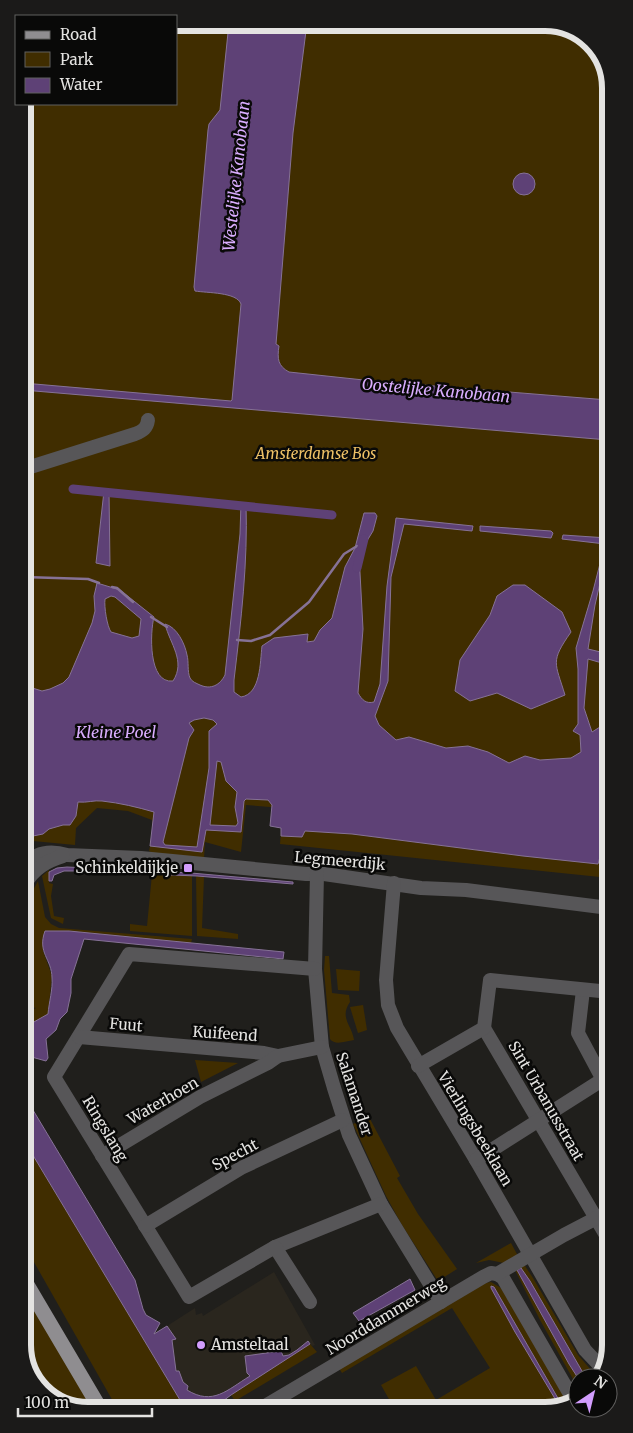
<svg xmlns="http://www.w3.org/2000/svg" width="633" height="1433" font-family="Merriweather,serif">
  <rect width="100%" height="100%" fill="#201f1c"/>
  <!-- built -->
  <polygon fill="#2a261e" points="274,1272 315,1345 312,1346 307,1342 297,1350 289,1355 283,1356 226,1391 211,1398 203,1398 187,1390 188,1386 183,1382 179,1371 176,1371 172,1340 175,1338 167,1326 195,1308 196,1315 202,1313 203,1316"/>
  <!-- green -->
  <g fill="#402d00">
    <polygon points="176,23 549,23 585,36 607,67 609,860 603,863 600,877 280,844 283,808 246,805 241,852 205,842 204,858 153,853 149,851 150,846 153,846 152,820 128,811 97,808 76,828 75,845 33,841 25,846 23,104 176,104"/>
    <polygon points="49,870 49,883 53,884 51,896 54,916 64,918 63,924 51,918 42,876"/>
    <polygon points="152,874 192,876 192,936 130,931 130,924 147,926"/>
    <polygon points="196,876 204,877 202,928 238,934 238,939 197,936"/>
    <polygon points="38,881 45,917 51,924 59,928 192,939 191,943 69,931 45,931 43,951 52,976 48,1014 25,1027 25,1014 36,1008 25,1006 25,971 31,964 29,958 25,956 25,905"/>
    <path d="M325,956H329L332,993L349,995L350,1002C339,1018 352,1025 354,1040C346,1041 335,1046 330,1039L324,970Z"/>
    <polygon points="336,969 360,971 359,991 338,990"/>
    <polygon points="363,1005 367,1030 358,1033 350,1007"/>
    <polygon points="195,1060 238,1063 201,1082"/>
    <polygon points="369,1117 400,1176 397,1178 418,1214 457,1269 438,1281 402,1225 386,1196 353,1124"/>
    <polygon points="25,1142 186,1410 118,1410 26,1248"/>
    <polygon points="511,1243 518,1256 504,1263 489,1260 476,1263"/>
    <polygon points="523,1263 533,1278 578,1355 598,1378 586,1378 530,1281 517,1270 578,1378 578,1388 540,1320 515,1270"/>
    <polygon points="491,1282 501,1288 570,1404 566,1407 563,1407 494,1287 492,1286 497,1300 560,1407 394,1408 381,1385 416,1366 436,1400 490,1368 452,1308 342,1373 337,1365 397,1336 395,1332 486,1283"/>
    <polygon points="26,1291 97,1410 84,1410 48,1397 39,1384 32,1370 26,1365"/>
    <polygon points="310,1344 317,1352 235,1401 231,1395"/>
  </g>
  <!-- water -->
  <g fill="#5e4176" stroke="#867296" fill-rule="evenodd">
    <path d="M229,23H307L293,133L276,344L279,346C277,359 278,366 289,372L373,381L608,400V440L23,390V383L231,401L232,400L241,304C237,292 207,293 195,291L194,287L208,130L209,124L220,110Z"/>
    <circle cx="524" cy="184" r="11"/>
    <polygon points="104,491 109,491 110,566 96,563"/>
    <path d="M241,503H246C248,563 241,621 234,680V692L241,697C261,694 260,662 262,646L274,638L308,634L307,642L314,641L320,630L332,618L345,567L355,548L364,513H375L377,516L373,531L359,554L363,629L358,693C362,700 366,704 374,702L380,684L387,586L396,518L473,526L472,531L404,524L391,577L388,681L375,716L379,725L396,740L409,737L446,748L468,746L488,752L509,763L525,756L540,760L571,758L581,752L580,735L573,731L578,724V669L576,648L593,591L605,544L562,539L563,535L608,538V548L595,605L588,649L609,654V665L588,659L584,708L592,732L600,727L601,710L609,708V857H600L598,864L523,856L352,834L305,831L302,837L281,836V828L270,826L272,805L268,800L246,799L244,801L241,832L206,830L202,852L150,846L154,812C137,807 120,803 102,801C94,800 87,803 78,802L76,816L70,825H63L49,829L43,834L28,837L25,834L24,684L26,686L42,691L50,689L63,683L69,677L92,623L95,611L94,596L97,583L120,590L154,617C150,632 148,684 173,681C186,661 170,644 165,624C177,627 185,644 187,655C189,662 187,671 190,678C192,682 196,683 200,685C211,690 220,685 225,675L240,534ZM111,596L115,597L141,619L139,636L132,638L111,632C107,626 104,607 105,599ZM204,718L213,720L217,724L209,731V768L197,847L165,845L163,842L189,738L194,730L189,723L194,720ZM217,761L221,762L226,781L237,792L235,807L238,823L236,826L210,825Z"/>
    <polygon points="480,526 551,531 553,533 551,538 480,531"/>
    <path d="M513,585H525L562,612L571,632C550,662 555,662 565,695L531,709L497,693L470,701L455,691L460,660L490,615L497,596Z"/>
    <polygon points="24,618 31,622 32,641 24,665"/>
    <polygon points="67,867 191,873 293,882 293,884 197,876 76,871 64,871 54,875 52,881 49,881 49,872 57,868"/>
    <path d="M45,931H69L284,952L283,959L84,939L71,979V993L67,1012L60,1019L56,1030L46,1039L48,1058L46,1061L28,1056L25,1062V1027L48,1014C49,1002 53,989 52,978C52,959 37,953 45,931Z"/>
    <path d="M30,1105L135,1280L143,1309L146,1315L160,1323L154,1334L167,1326L176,1339L172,1340L176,1371H179L183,1382L188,1386L187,1390C213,1406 227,1390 250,1376L247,1373L245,1356L281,1351L283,1356L289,1355L297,1350L308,1341L310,1344L231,1395L223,1401L228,1409L186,1410L25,1142V1108Z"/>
    <polygon points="521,1268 530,1281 586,1378 578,1378 569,1364 517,1270"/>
    <polygon points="410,1279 415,1290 359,1321 353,1313"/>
    <polygon points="491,1286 494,1287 563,1407 560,1407 515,1332 491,1288"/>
  </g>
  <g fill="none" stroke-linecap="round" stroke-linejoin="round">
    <!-- stream -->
    <g stroke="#867296" stroke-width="2.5">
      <polyline points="24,577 88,579 99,583"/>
      <polyline points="112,587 117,588 133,602"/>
      <polyline points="151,617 167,627"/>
      <polyline points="237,640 251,641 270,635 309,602 344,554 357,546"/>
    </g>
    <!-- canal -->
    <g stroke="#5e4176" stroke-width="9">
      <polyline points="73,489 332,515"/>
      <polyline points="357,568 364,539"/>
    </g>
    <!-- minor -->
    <g stroke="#575658" stroke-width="14">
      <path d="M24,469L135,434C143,431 147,428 148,420"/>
      <path d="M25,865C36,852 50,850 67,855L141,858L306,874H324L421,888L466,890L609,908"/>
      <polyline points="317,873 315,969 322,1047 334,1088 349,1135 381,1204 441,1302"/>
      <polyline points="394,883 386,980 388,1005 397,1028 476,1160 585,1350 603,1369"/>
      <path d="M25,884C34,868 47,861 63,856"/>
      <polyline points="315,969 129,954 54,1077 189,1297 275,1247 381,1204"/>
      <polyline points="583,990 578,1033 610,1093"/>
      <polyline points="484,1028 610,1242"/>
      <polyline points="79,1037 264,1053 278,1056"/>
      <polyline points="418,1066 484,1028 490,980 610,992"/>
      <polyline points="102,1156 200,1097 268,1063 278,1056 322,1047"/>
      <polyline points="476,1160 602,1080"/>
      <polyline points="145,1226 241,1168 343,1120"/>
      <polyline points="275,1247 310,1302"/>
      <polyline points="497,1274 503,1278 574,1401"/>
      <polyline points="260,1409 483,1277 491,1273 497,1274 564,1235 610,1211"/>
    </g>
    <!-- major -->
    <polyline stroke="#8f8d90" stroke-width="15" points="26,1283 101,1410"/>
  </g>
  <!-- markers -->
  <g fill="#d29dfd" stroke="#090908" stroke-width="2">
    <rect x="183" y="863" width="10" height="10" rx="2.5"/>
    <circle cx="201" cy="1345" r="5"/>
  </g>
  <g text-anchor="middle" stroke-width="5" stroke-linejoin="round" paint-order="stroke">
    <!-- park labels -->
    <g font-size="15" font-style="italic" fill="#eec166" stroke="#090908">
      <text x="316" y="459">Amsterdamse Bos</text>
    </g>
    <!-- street labels -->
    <g font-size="15" fill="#e4e3e1" stroke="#090908">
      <text transform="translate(340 861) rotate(5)" y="5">Legmeerdijk</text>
      <text transform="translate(126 1025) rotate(5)" y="5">Fuut</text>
      <text transform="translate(225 1034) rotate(4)" y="5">Kuifeend</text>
      <text transform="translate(354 1094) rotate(72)" y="5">Salamander</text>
      <text transform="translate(163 1101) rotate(-30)" y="5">Waterhoen</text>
      <text transform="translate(546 1101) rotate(60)" y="5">Sint Urbanusstraat</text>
      <text transform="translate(105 1129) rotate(59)" y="5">Ringslang</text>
      <text transform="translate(475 1129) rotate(59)" y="5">Vierlingsbeeklaan</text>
      <text transform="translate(235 1155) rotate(-28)" y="5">Specht</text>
      <text transform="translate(386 1316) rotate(-31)" y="5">Noorddammerweg</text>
    </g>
    <!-- poi labels -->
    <g font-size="15" fill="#e4e3e1" stroke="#090908" text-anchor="end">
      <text x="178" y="873">Schinkeldijkje</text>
      <text x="211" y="1350" text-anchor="start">Amsteltaal</text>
    </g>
    <!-- water labels -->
    <g font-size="16" font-style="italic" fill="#d9adfe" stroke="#090908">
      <text transform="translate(236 176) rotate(-84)" y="6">Westelijke Kanobaan</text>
      <text transform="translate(436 390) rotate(5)" y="6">Oostelijke Kanobaan</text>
      <text x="116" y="738">Kleine Poel</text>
    </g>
  </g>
  <!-- crop -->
  <path d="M0 0H633V1433H0ZM88 31H545A57 57 0 0 1 602 88V1345A57 57 0 0 1 545 1402H88A57 57 0 0 1 31 1345V88A57 57 0 0 1 88 31Z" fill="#1b1a19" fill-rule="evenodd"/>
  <path fill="none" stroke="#e4e3e1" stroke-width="6" d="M88 31H545A57 57 0 0 1 602 88V1345A57 57 0 0 1 545 1402H88A57 57 0 0 1 31 1345V88A57 57 0 0 1 88 31Z"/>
  <!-- legend -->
  <rect x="15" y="15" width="162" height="90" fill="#090908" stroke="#61605f"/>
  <rect x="25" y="31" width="25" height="8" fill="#8f8d90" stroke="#61605f"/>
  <text x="60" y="40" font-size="15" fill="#e4e3e1">Road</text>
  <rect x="25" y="52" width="25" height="15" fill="#402d00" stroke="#61605f"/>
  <text x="60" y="65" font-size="15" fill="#e4e3e1">Park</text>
  <rect x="25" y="78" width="25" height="15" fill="#5e4176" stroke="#61605f"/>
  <text x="60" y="90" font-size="15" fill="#e4e3e1">Water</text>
  <!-- north arrow -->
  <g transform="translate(593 1393) rotate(35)"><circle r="24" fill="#090908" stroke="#61605f"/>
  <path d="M0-4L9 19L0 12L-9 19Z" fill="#d29dfd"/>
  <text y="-8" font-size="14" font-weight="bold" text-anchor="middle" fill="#e4e3e1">N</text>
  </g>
  <!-- scale -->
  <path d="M18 1408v8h134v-8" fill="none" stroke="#e4e3e1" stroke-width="2.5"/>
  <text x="25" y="1408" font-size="15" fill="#e4e3e1" stroke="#090908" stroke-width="4" paint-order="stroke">100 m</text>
</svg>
